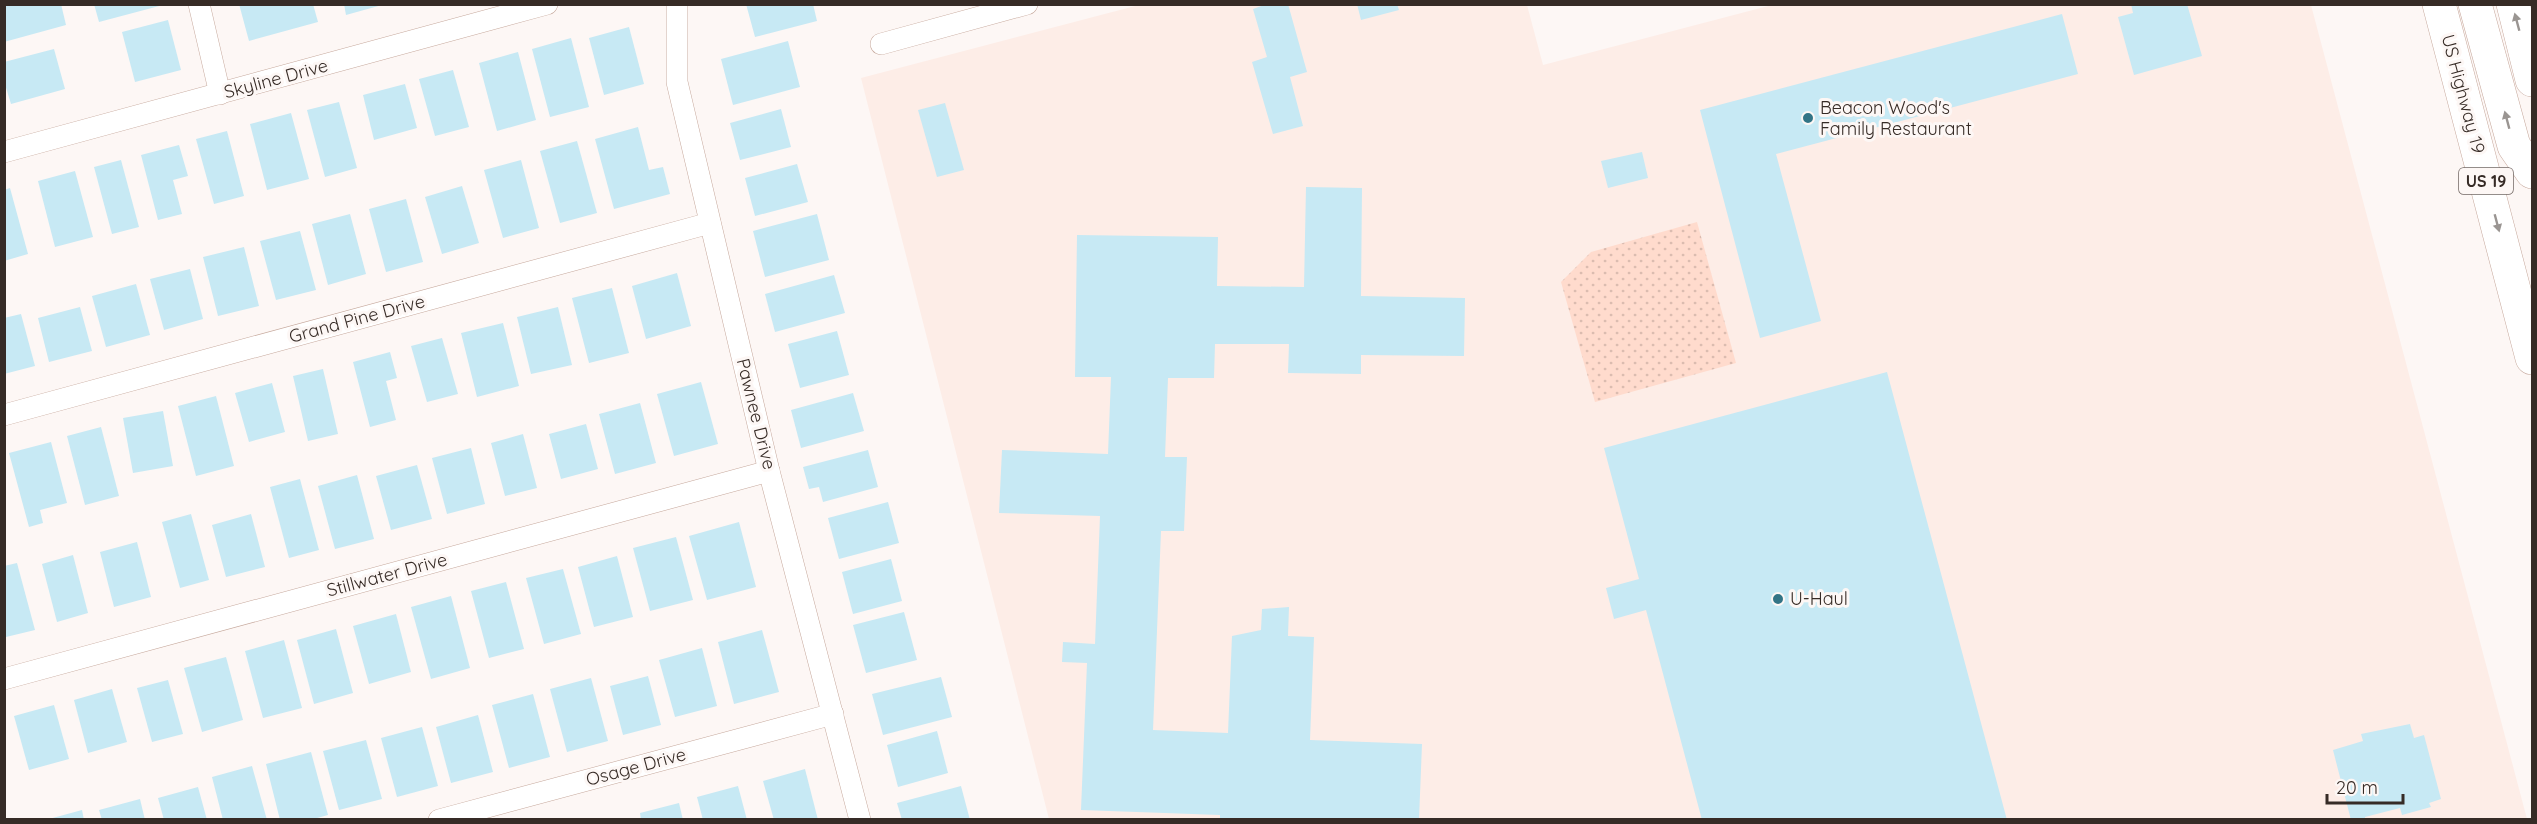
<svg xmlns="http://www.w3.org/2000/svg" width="2537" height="824" font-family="Quicksand,sans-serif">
  <defs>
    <pattern id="grass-dots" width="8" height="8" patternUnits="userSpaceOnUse" patternTransform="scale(1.5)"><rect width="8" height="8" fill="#ffdbcd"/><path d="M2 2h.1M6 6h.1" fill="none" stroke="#dbbcb0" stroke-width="1.8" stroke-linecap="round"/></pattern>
  </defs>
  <rect width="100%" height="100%" fill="#fdf7f5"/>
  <!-- built -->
  <polygon fill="#fdede7" points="1139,5 1527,5 1543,65 1772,5 2311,5 2527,819 1049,819 861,78"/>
  <!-- grass -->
  <polygon fill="url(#grass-dots)" points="1697,222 1736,363 1595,402 1561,282 1591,252"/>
  <!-- building -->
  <g fill="#c7e9f4">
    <polygon points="4,4 61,4 66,25 4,42"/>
    <polygon points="94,4 163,4 163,5 99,22"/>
    <polygon points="239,4 313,4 318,22 249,41"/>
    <polygon points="344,4 382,4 382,5 346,15"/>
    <polygon points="746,4 813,4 817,21 755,37"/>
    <polygon points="1267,4 1288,4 1307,72 1290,77 1303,126 1273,134 1252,62 1267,57 1253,9"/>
    <polygon points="1357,4 1397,4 1399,10 1361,20"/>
    <polygon points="2131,4 2187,4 2202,56 2134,75 2118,17 2133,13"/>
    <polygon points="2062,14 2078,74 1776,154 1821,321 1760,338 1700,110"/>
    <polygon points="168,20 181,70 135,82 122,32"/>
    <polygon points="629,27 644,84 604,95 589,38"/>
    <polygon points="571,38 589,107 550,117 532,49"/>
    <polygon points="788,41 800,87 733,105 721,59"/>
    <polygon points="54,49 65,89 11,104 4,81 4,62"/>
    <polygon points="518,52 536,120 497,131 479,63"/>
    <polygon points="453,70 469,127 435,136 419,79"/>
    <polygon points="405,84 417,128 374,140 363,95"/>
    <polygon points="339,102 357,168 325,177 307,110"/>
    <polygon points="945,103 964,170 937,177 918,110"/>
    <polygon points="781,109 791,147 740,160 730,123"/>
    <polygon points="291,113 309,179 267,190 250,124"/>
    <polygon points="638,127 649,170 663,167 670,194 614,209 595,139"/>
    <polygon points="227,131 244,196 214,204 196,139"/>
    <polygon points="577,141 597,213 560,223 540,151"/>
    <polygon points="179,145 188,176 173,180 182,214 158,220 141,155"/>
    <polygon points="1642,152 1648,178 1608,188 1601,161"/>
    <polygon points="121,160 139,227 112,234 94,167"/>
    <polygon points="521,160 539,228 503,238 484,170"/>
    <polygon points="797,164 808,202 755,216 745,178"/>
    <polygon points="75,171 93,237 55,247 38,181"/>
    <polygon points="462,186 479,243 442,254 425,197"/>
    <polygon points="1306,187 1362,188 1361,296 1465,298 1464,356 1361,355 1361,374 1288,373 1289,344 1215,344 1214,378 1168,378 1165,457 1187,457 1184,531 1161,531 1153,730 1228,733 1232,636 1261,630 1262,609 1289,607 1288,636 1314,637 1310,740 1422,744 1419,820 1220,820 1220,815 1081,810 1087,663 1062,662 1063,642 1095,644 1100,516 999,513 1002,450 1108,454 1111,377 1075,377 1077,235 1218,237 1217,286 1304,287"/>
    <polygon points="10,188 28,254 4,261 4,190"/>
    <polygon points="406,199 423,262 386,272 369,209"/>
    <polygon points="350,214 366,274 328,285 312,224"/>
    <polygon points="817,214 829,260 765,277 753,231"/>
    <polygon points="300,231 316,290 276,300 260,241"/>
    <polygon points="244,247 259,306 218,316 203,257"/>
    <polygon points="190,269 203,319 164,330 150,279"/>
    <polygon points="677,273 691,326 646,339 632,286"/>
    <polygon points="834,275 845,313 775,332 765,294"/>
    <polygon points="136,284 150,335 106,347 92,296"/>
    <polygon points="612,288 629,353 589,363 572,298"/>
    <polygon points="80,307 92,351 49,362 38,318"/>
    <polygon points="558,307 572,365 531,374 517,317"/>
    <polygon points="21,314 35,366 4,374 4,318"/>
    <polygon points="503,323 519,386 477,397 461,333"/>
    <polygon points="837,331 849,375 800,388 788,344"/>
    <polygon points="442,338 458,394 427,402 411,346"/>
    <polygon points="390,352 397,378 386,381 396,420 370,427 353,362"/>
    <polygon points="323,369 338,434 308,441 293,376"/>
    <polygon points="1887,372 2007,820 1702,820 1646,610 1614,619 1606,588 1639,579 1604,448"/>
    <polygon points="701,382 718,444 674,456 657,394"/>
    <polygon points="272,383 285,432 249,442 235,393"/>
    <polygon points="853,393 864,431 801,448 791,410"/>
    <polygon points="216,396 234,466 196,476 178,406"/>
    <polygon points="640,403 656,463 615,474 599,414"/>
    <polygon points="163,411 173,466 133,473 123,418"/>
    <polygon points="586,424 598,469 561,479 549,434"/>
    <polygon points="101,427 119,496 85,505 67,436"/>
    <polygon points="523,434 537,488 505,496 491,443"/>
    <polygon points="51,442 67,503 40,510 43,523 29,527 9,453"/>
    <polygon points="471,448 485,504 447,514 432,458"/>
    <polygon points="868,450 878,487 823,502 819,487 809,489 803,467"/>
    <polygon points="417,465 432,519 391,530 376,476"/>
    <polygon points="357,475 374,539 335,549 318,486"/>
    <polygon points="300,479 319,550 289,558 270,487"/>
    <polygon points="888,502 899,543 839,559 828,518"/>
    <polygon points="191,514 209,580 180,588 162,522"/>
    <polygon points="251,514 265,567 226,577 212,525"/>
    <polygon points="739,522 756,587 707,600 689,536"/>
    <polygon points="676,537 693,600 650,611 633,548"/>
    <polygon points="137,542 151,597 114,607 100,552"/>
    <polygon points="73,555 88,613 57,622 42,564"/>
    <polygon points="617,556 633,617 594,627 578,567"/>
    <polygon points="891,559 902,601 853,614 842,572"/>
    <polygon points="17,563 35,630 6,637 4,566"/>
    <polygon points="563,569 581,634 544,644 526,578"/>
    <polygon points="506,582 524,649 489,658 471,591"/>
    <polygon points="451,596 470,668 431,679 411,607"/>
    <polygon points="904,612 917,660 866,673 853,625"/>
    <polygon points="396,614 411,672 369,684 353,626"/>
    <polygon points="336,629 353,693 314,704 297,640"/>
    <polygon points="762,630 779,692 734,704 718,642"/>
    <polygon points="284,640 302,708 263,718 245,651"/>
    <polygon points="702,648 717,706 675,717 659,660"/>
    <polygon points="226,657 243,720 202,732 184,668"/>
    <polygon points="648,676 661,725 623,735 610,686"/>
    <polygon points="941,677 952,717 883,735 872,694"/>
    <polygon points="591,678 608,741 567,752 550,689"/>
    <polygon points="168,680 183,734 152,742 137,688"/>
    <polygon points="112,689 127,742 88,753 74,700"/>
    <polygon points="533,694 550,757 509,768 492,705"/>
    <polygon points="54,705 69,759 29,770 14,716"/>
    <polygon points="478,715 493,772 451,783 436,727"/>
    <polygon points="2410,724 2414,738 2424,735 2441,799 2429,803 2431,807 2402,815 2400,808 2365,817 2365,820 2351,820 2333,750 2363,741 2361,734"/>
    <polygon points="422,727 438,786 397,797 381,738"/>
    <polygon points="937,731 948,773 898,787 887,745"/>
    <polygon points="366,740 382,799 339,810 323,751"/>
    <polygon points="311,752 328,815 310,820 280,820 266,764"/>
    <polygon points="252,766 267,820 223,820 212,777"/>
    <polygon points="805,769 818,820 774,820 763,781"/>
    <polygon points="738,786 747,820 703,820 697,797"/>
    <polygon points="961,786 970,820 902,820 897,803"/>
    <polygon points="198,787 207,820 164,820 158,798"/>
    <polygon points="140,799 145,820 102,820 99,810"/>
    <polygon points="679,803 683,820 641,820 640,813"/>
    <polygon points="82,810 84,820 49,820 49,819"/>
  </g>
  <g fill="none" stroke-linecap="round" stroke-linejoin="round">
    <defs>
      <g id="street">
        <polyline points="199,4 220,94"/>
        <polyline points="677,4 677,82 769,471 860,820"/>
        <polyline points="881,44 1027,4"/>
        <polyline points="4,152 547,4"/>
        <polyline points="4,415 710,223"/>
        <polyline points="4,679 769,471"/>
        <polyline points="439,820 833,714"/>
      </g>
      <g id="highway">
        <polyline points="2439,4 2532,358"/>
        <polyline points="2475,4 2514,146 2532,172"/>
        <polyline points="2513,4 2532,80"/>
      </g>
    </defs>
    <!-- street casing -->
    <use href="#street" stroke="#c6a89c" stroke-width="22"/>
    <!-- highway casing -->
    <use href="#highway" stroke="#c6a89c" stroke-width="34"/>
    <!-- street -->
    <use href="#street" stroke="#fff" stroke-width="21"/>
    <!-- highway -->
    <use href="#highway" stroke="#fff" stroke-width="33"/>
  </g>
  <!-- one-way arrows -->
  <defs><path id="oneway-solid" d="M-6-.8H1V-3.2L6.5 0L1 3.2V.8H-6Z" transform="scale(1.5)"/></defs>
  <g fill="#9a9592">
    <use href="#oneway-solid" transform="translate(2517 22) rotate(-105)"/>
    <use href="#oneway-solid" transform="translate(2507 120) rotate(-105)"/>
    <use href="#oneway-solid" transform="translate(2497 223) rotate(75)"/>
  </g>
  <!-- markers -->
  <g fill="#327486" stroke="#fdf7f5" stroke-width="2">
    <circle cx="1808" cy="118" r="6"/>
    <circle cx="1778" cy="599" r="6"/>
  </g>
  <g text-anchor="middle" stroke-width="6" stroke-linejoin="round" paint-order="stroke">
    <!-- shield labels -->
    <rect fill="#fdf7f5" stroke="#726864" stroke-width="1.5" x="2459" y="168" width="54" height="26" rx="4.5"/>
    <g font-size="16" font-weight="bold" fill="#362b26">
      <text x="2486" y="187">US 19</text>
    </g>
    <!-- street labels -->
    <g font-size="18" fill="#362b26" stroke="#fdf7f5">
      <text transform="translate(276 79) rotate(-15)" y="6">Skyline Drive</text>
      <text transform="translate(2463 94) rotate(75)" y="6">US Highway 19</text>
      <text transform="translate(357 319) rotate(-15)" y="6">Grand Pine Drive</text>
      <text transform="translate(756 414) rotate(76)" y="6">Pawnee Drive</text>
      <text transform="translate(387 575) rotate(-15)" y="6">Stillwater Drive</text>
      <text transform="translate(636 767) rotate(-15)" y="6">Osage Drive</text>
    </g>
    <!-- poi labels -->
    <g font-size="18" fill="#362b26" stroke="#fdf7f5" text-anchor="start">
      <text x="1820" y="114">Beacon Wood's<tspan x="1820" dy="21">Family Restaurant</tspan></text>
      <text x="1790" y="605">U-Haul</text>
    </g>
  </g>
  <!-- border -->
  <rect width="2537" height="824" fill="none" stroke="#362b26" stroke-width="12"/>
  <!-- scale -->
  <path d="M2327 794v9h76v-9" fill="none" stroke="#362b26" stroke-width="3"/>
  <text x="2336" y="794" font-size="18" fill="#362b26" stroke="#fdf7f5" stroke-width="4.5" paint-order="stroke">20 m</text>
</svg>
